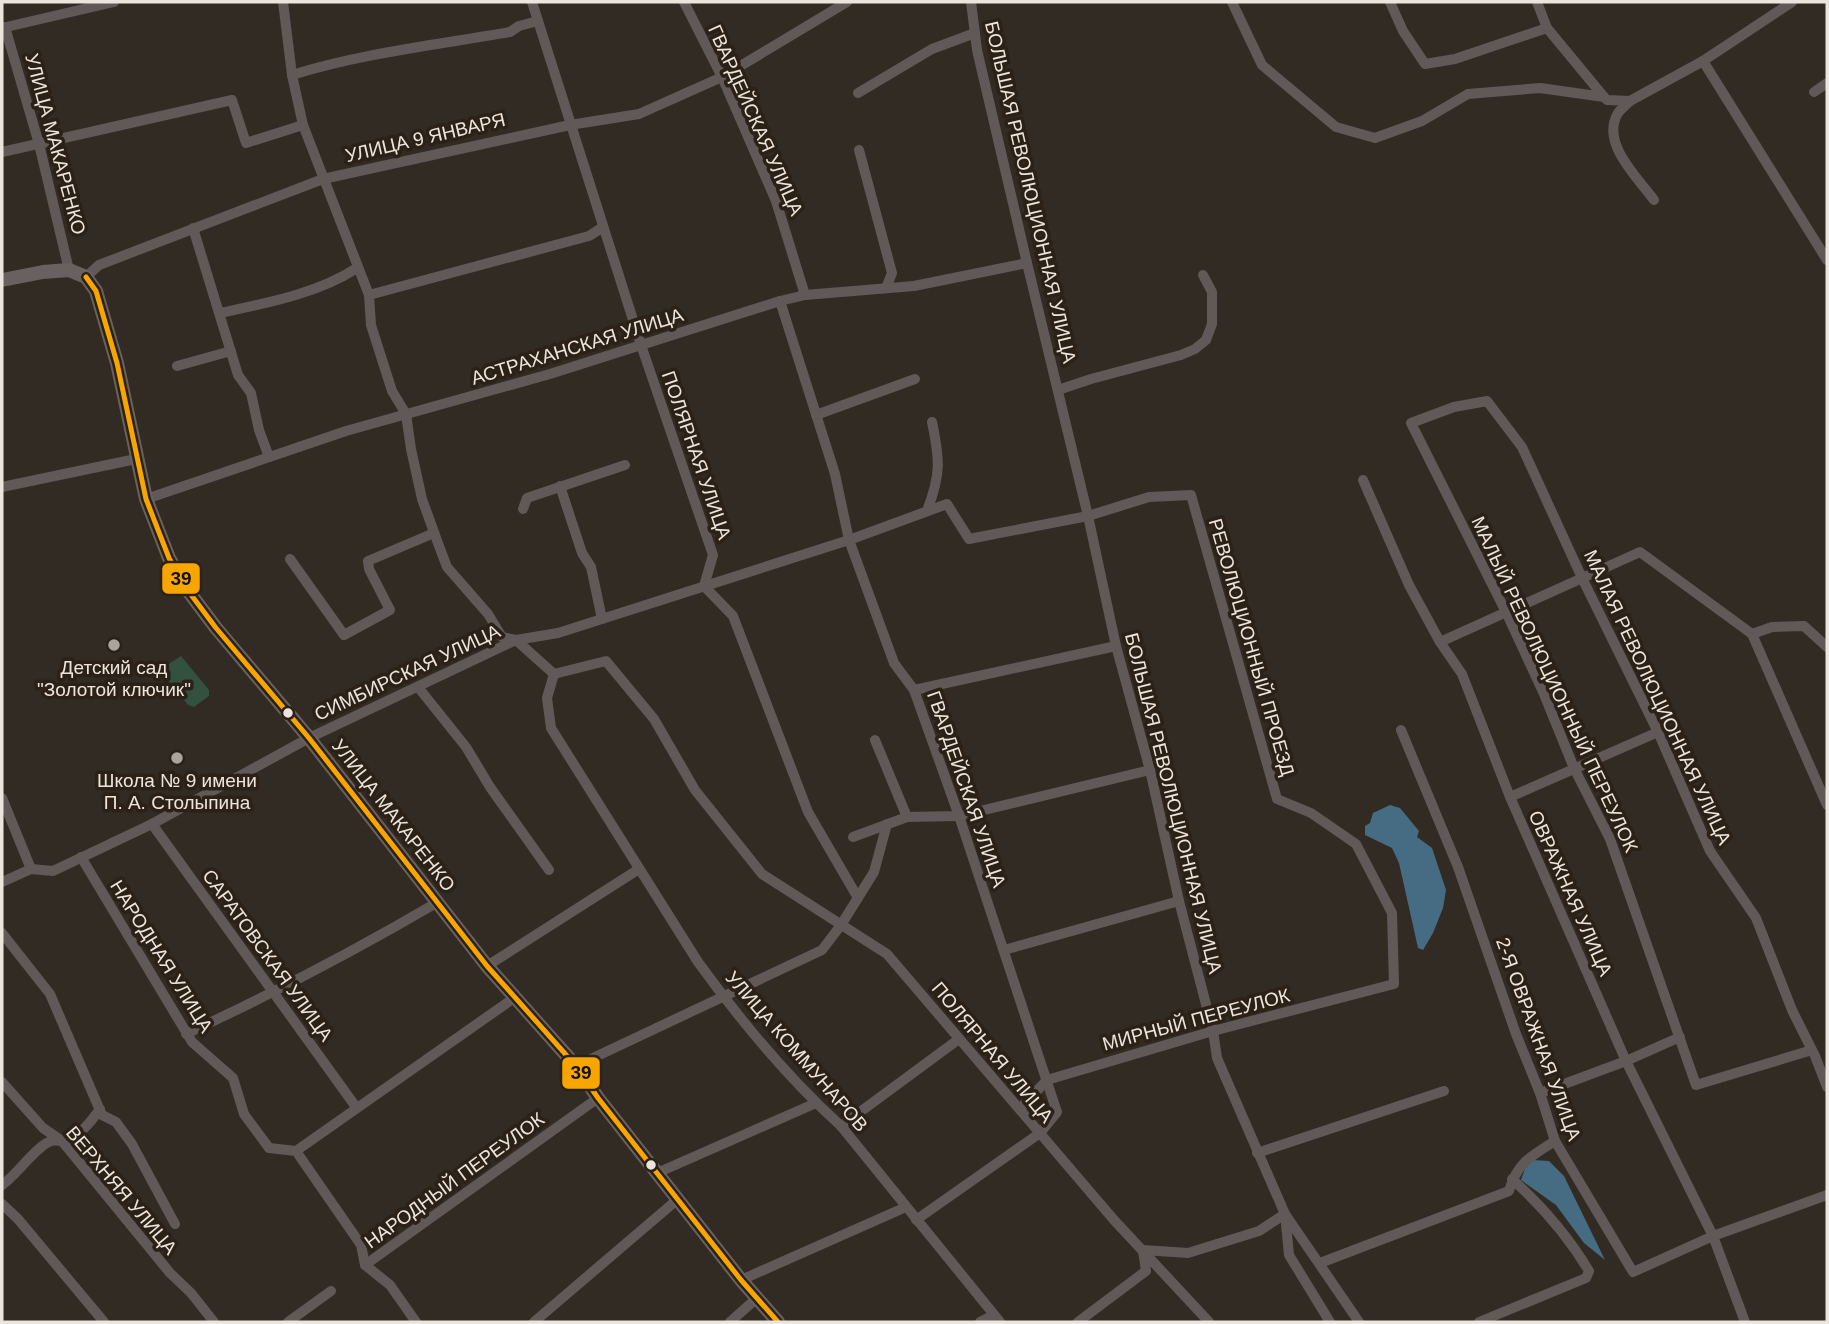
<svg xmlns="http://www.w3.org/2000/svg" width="1829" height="1324" font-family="Helvetica,sans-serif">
  <rect width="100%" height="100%" fill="#312b24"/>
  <!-- green -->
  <polygon fill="#33513f" points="181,656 209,690 209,696 194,707 188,705 163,674 164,667"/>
  <!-- water -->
  <g fill="#466c84">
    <polygon points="1390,805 1400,808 1419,831 1417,837 1432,848 1446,890 1443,908 1433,933 1423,950 1418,948 1399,863 1392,848 1365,835 1365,826 1370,823 1373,813"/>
    <polygon points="1532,1160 1549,1161 1564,1176 1605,1260 1584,1243 1556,1205 1521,1180 1525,1169"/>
  </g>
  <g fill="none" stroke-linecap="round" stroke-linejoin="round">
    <!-- minor -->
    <g stroke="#605958" stroke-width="10">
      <path d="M283,2L292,75L303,125L369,295L371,325L392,391L406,414L411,449L422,499L439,546L447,567L488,614L502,637L516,640L554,674L547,698L551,728L698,962C740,1020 788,1078 841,1126L1000,1322"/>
      <polyline points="532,2 641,345 713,555 704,586 733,616 808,812 858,898"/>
      <polyline points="684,2 722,77 776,201 805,295"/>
      <polyline points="971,2 977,50 1027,263 1088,516 1116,646 1150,770 1179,901 1213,1031 1217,1058 1285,1214 1359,1322"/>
      <polyline points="1232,2 1262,65 1336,127 1375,138 1422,121 1468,94 1540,88 1604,97 1607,100 1630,101 1703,61 1792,2"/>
      <polyline points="1390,2 1403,31 1425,64 1455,59 1547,28"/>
      <polyline points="1537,2 1547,28 1604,97"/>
      <polyline points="5,27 39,144 69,270"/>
      <polyline points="2,28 114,2"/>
      <polyline points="1703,61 1827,260"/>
      <path d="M292,75C363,53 437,45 510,32L519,26L538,21"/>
      <polyline points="1814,92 1827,83"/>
      <polyline points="858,93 932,49 975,33"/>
      <path d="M1630,101C1626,105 1621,109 1618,113C1600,143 1638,178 1654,200"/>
      <polyline points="859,150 892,273 886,288"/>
      <polyline points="2,152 232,100 246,143 303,125"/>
      <polyline points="193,228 238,375 251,393 259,430 269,457"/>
      <polyline points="86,277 99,265 323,179 570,125 639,114 722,77 847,2"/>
      <polyline points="369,295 589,236 603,227"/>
      <polyline points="780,301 835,474 849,540 894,663 914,690 959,816 1057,1112 1040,1133 916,1220"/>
      <path d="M220,313C266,303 317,294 357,268"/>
      <polyline points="177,366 231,351"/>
      <polyline points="1058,390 1091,379 1181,355 1195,349 1206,340 1212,324 1212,292 1203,275"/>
      <polyline points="816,415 915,379"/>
      <polyline points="1363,480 1409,585 1440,642 1462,674 1510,797 1626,1061 1713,1236 1745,1322"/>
      <polyline points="560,486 582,553 591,567 602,619"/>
      <polyline points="2,487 136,459"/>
      <polyline points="146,499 346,431 550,374 780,301 805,295 914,286 1027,263"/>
      <polyline points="523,509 527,498 625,465"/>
      <path d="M927,511C941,474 940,460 932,422"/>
      <polyline points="290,559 344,635 390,610 369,569 368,561 434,533"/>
      <polyline points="1752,634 1772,627 1804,626 1827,647"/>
      <polyline points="1440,642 1640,552 1752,634 1827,805"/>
      <polyline points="554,674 606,661 654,719 695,790 762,874 887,954 1114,1220 1209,1322"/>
      <polyline points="418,687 466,747 490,787 549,870"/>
      <polyline points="914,690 1116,646"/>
      <polyline points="1401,730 1458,867 1516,1034 1540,1093 1555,1141 1633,1272 1713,1236 1827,1195"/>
      <polyline points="875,740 907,817"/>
      <polyline points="1510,797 1658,732"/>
      <polyline points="2,798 31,869"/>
      <polyline points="152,824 356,1107"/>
      <polyline points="853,837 907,817 959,816 1150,770"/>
      <polyline points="81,857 192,1042 233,1078 244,1114 269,1148 296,1151 361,1245 365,1265 390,1285 416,1322"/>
      <polyline points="2,882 31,869 53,871 152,824 309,738 516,640 558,633 849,540 947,504 969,539 1088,516 1149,497 1191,495 1277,799 1311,813 1356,844 1392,913 1394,984 1213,1031 1047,1080 1020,1109"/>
      <polyline points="2,933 50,994 102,1115 116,1122 132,1144 175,1224"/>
      <polyline points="1004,950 1179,901"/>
      <polyline points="487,966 639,869"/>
      <path d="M186,1034C272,994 356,950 438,902"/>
      <polyline points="1812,1050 1696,1085 1610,839 1574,768 1544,694 1506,612 1411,423 1454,407 1487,401 1522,447 1583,580 1658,732 1710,851 1756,918 1792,1010 1815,1056 1827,1087"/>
      <polyline points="576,1066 822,950 841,925 874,872 887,824"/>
      <polyline points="2,1082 43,1128 62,1141 170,1273 191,1293 214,1322"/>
      <polyline points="1540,1093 1626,1061 1680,1037"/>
      <polyline points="841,1126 959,1039"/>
      <polyline points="296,1151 514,998"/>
      <polyline points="1257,1153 1444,1091"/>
      <polyline points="657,1173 816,1103"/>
      <path d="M2,1185C17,1175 36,1146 51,1141C55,1140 59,1141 63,1141C80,1136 90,1123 100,1109"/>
      <polyline points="2,1204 18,1219 104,1322"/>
      <path d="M1320,1263L1509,1191C1517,1163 1531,1156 1555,1141"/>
      <polyline points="365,1265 598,1098"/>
      <polyline points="741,1280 906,1207"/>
      <polyline points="288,1322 331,1291"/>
      <polyline points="534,1322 678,1199"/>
      <polyline points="730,1322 757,1298"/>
      <polyline points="980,1322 994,1315"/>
      <polyline points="1078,1322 1146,1271 1143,1250 1188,1253 1259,1231 1285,1214 1289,1255 1330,1322"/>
      <path d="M1479,1322L1586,1278L1589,1271C1568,1236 1543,1207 1512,1179"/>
    </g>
    <!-- major -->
    <polyline stroke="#69615f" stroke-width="14" points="2,280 43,272 69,270 86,277 96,291 117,363 146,499 169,558 186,588 216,628 309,738 487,966 576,1066 598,1098 741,1280 778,1322"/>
    <defs>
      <polyline id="bus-1" points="86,277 96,291 117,363 146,499 169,558 186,588 216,628 309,738 487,966 576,1066 598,1098 741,1280 778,1322"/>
    </defs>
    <!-- bus-1 casing -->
    <use href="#bus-1" stroke="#2c2116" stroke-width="10"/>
    <!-- bus-1 -->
    <use href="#bus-1" stroke="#f7a600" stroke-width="5"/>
  </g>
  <!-- markers -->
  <g fill="#aba49c" stroke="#2c2116" stroke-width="2.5">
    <circle cx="114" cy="645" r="7"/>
    <circle cx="177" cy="758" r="7"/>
  </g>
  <g fill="#ece5dd" stroke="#2c2116" stroke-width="2.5">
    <circle cx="288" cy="713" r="6"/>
    <circle cx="651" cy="1165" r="6"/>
  </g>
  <g text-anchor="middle" stroke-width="7" stroke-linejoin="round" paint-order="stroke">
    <!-- street labels -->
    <g font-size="19" fill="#ece5dd" stroke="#2c2116">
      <text transform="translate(756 120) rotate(66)" y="7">ГВАРДЕЙСКАЯ УЛИЦА</text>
      <text transform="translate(425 137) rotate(-13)" y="7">УЛИЦА 9 ЯНВАРЯ</text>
      <text transform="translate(56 144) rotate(75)" y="7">УЛИЦА МАКАРЕНКО</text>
      <text transform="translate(1031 192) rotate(77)" y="7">БОЛЬШАЯ РЕВОЛЮЦИОННАЯ УЛИЦА</text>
      <text transform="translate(577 346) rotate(-17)" y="7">АСТРАХАНСКАЯ УЛИЦА</text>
      <text transform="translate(697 455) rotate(71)" y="7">ПОЛЯРНАЯ УЛИЦА</text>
      <text transform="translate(1252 647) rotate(74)" y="7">РЕВОЛЮЦИОННЫЙ ПРОЕЗД</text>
      <text transform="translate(407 672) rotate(-25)" y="7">СИМБИРСКАЯ УЛИЦА</text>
      <text transform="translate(1555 684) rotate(65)" y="7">МАЛЫЙ РЕВОЛЮЦИОННЫЙ ПЕРЕУЛОК</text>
      <text transform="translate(1658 697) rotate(65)" y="7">МАЛАЯ РЕВОЛЮЦИОННАЯ УЛИЦА</text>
      <text transform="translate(967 789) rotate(71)" y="7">ГВАРДЕЙСКАЯ УЛИЦА</text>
      <text transform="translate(1174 803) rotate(76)" y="7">БОЛЬШАЯ РЕВОЛЮЦИОННАЯ УЛИЦА</text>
      <text transform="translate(394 815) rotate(52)" y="7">УЛИЦА МАКАРЕНКО</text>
      <text transform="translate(1571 893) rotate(66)" y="7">ОВРАЖНАЯ УЛИЦА</text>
      <text transform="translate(268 955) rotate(54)" y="7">САРАТОВСКАЯ УЛИЦА</text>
      <text transform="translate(162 956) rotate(58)" y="7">НАРОДНАЯ УЛИЦА</text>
      <text transform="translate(1196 1019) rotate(-15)" y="7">МИРНЫЙ ПЕРЕУЛОК</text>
      <text transform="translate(1539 1039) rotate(70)" y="7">2-Я ОВРАЖНАЯ УЛИЦА</text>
      <text transform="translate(797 1051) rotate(49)" y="7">УЛИЦА КОММУНАРОВ</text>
      <text transform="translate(993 1052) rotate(50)" y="7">ПОЛЯРНАЯ УЛИЦА</text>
      <text transform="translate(454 1180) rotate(-36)" y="7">НАРОДНЫЙ ПЕРЕУЛОК</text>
      <text transform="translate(122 1190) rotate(50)" y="7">ВЕРХНЯЯ УЛИЦА</text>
    </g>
    <!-- poi labels -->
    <g font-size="19" fill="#ece5dd" stroke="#2c2116">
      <text x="114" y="674">Детский сад<tspan x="114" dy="22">"Золотой ключик"</tspan></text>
      <text x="177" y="787">Школа № 9 имени<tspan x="177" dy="22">П. А. Столыпина</tspan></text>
    </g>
  </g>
  <g stroke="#2c2116" stroke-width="2.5">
    <rect x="161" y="562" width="40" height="33" rx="7" fill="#f7a600"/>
    <rect x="561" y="1056" width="40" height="34" rx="7" fill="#f7a600"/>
  </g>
  <g font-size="19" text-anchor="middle" font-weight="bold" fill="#111">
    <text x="181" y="585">39</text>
    <text x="581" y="1079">39</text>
  </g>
  <!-- border -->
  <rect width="1829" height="1324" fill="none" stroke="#ece5dd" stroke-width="7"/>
</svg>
